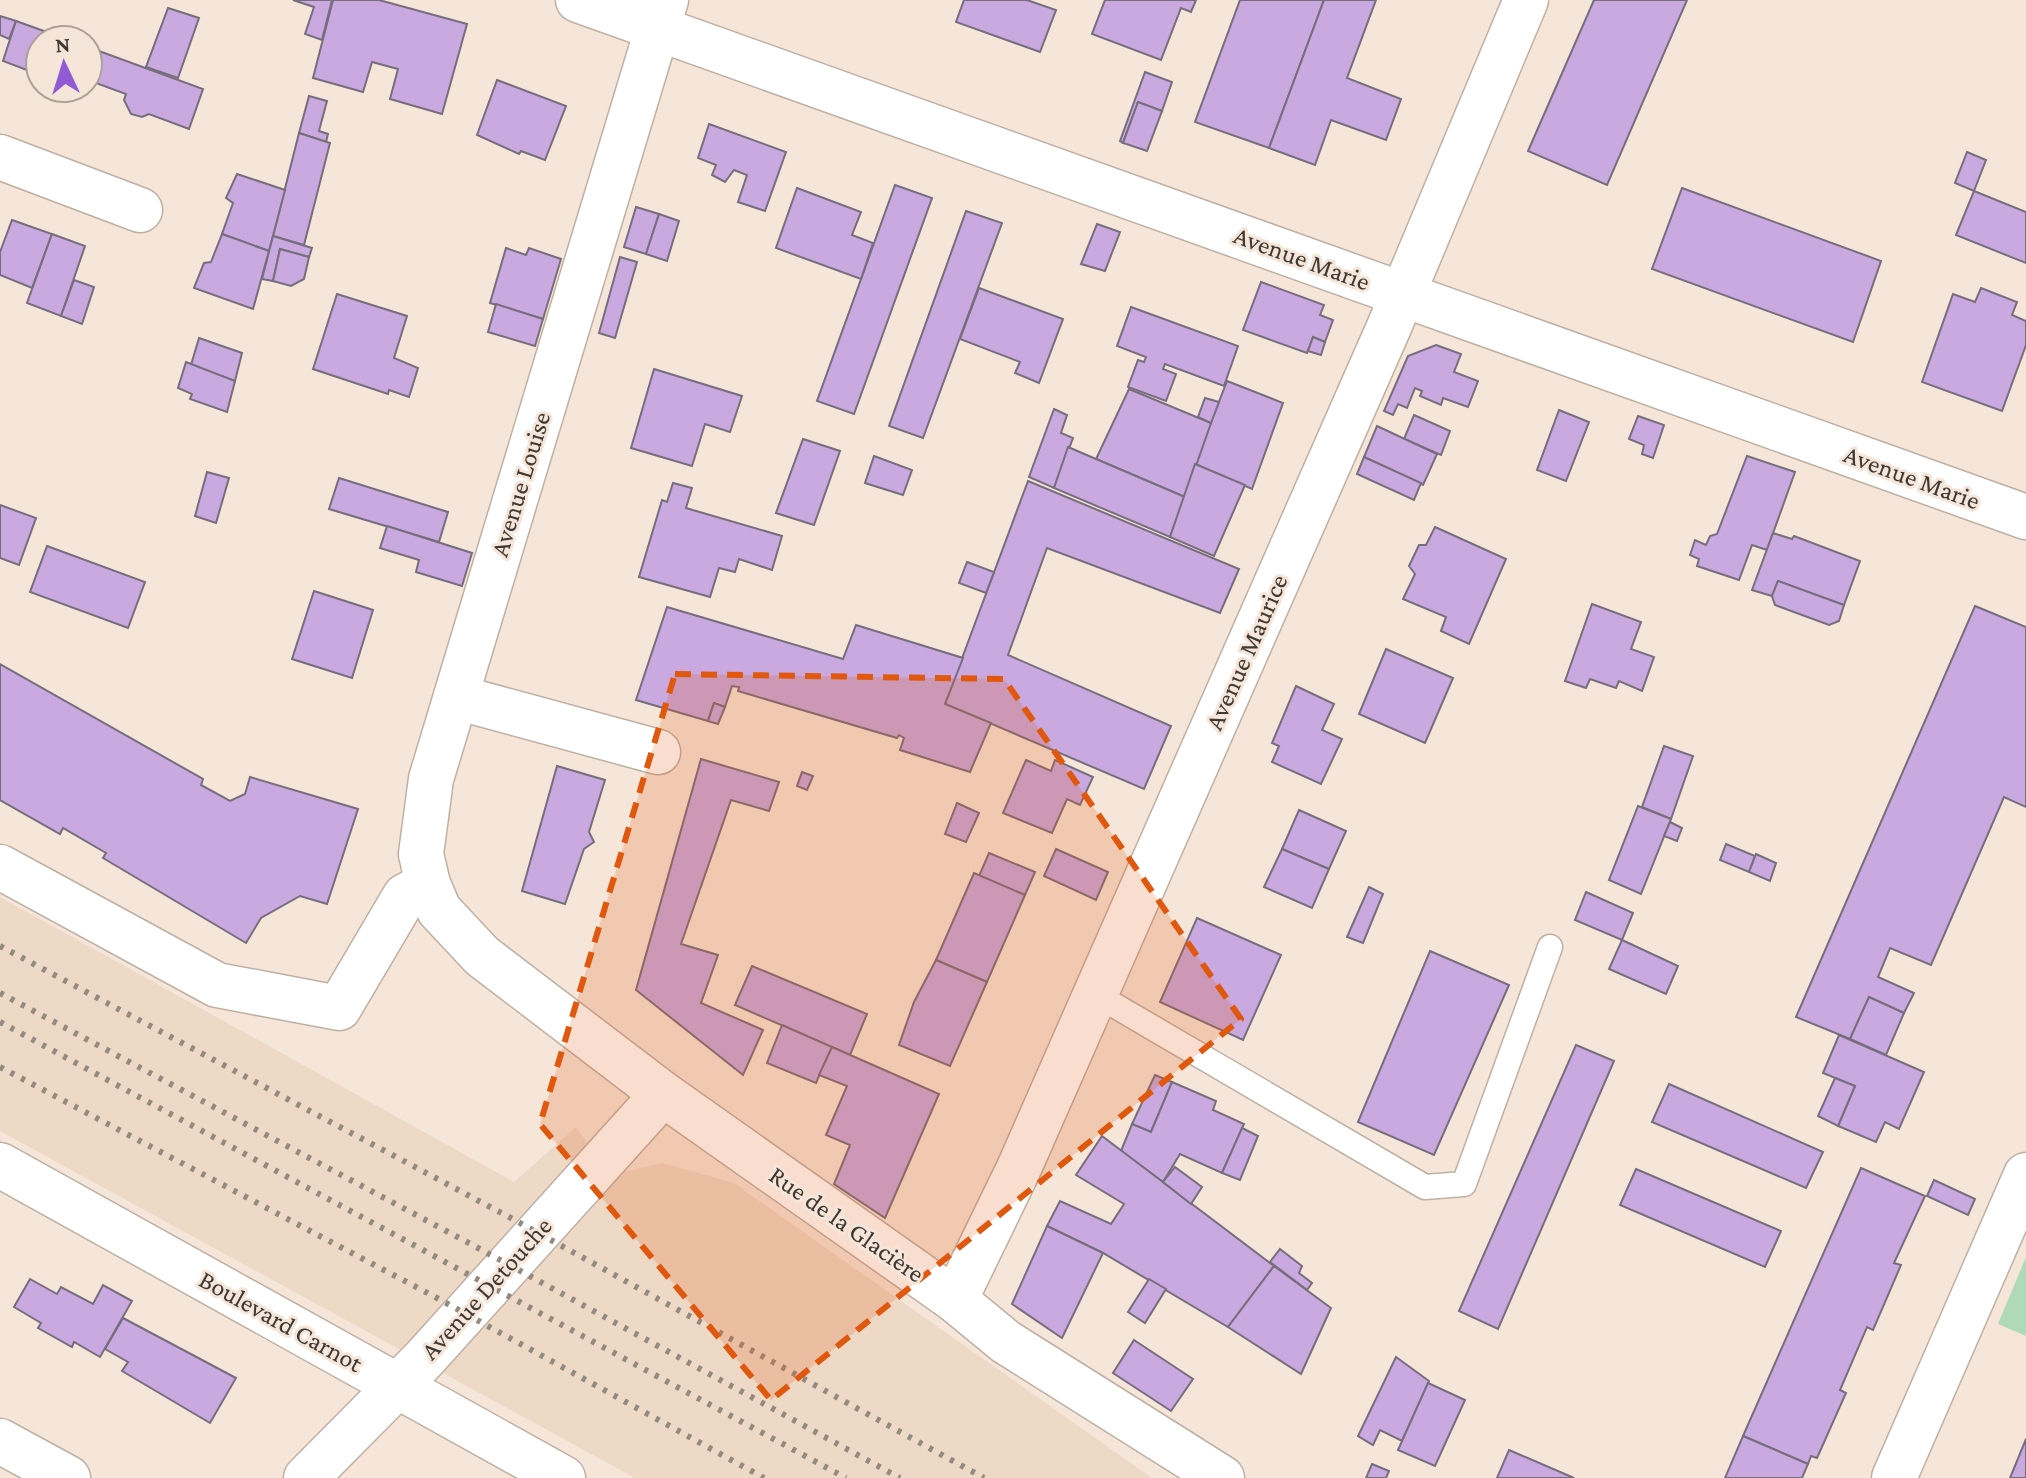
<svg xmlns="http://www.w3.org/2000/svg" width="2026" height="1478" font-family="'Crimson Pro',serif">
  <rect width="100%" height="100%" fill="#f5e6d9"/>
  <!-- built -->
  <polygon fill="#eed9c6" points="0,897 514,1182 576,1127 610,1175 662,1163 734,1183 1152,1478 635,1478 0,1131"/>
  <!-- green -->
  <polygon fill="#afd9b8" points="2026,1257 2026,1336 1998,1324"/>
  <!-- building -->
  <g fill="#c9a9df" stroke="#776e7d" stroke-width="2">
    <polygon points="293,0 332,0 322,40 305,34 314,7"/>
    <polygon points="333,0 379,0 467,24 442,114 390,99 398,69 372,62 363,92 313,78"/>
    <polygon points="964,0 1027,0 1056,10 1040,52 956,22"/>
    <polygon points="1105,0 1196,0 1191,12 1181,8 1161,60 1092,34"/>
    <polygon points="1240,0 1324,0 1269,148 1195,122"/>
    <polygon points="1324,0 1376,0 1347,78 1401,99 1386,140 1331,120 1315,165 1269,148"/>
    <polygon points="1594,0 1687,0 1607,185 1528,151"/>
    <polygon points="168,8 199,18 178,78 146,67"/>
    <polygon points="0,16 16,21 9,39 0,35"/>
    <polygon points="16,21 69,40 40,40 40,75 3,61"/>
    <polygon points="88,47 203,89 189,129 149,114 142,117 131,114 124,100 126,94 88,80"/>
    <polygon points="1145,72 1172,82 1162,111 1138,102 1123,143 1120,141"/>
    <polygon points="497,80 566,106 545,160 521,151 519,154 477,135"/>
    <polygon points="309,96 327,101 319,131 328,134 326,142 299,133"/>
    <polygon points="1138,102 1162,111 1147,151 1123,143"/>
    <polygon points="709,124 786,152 765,211 738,202 747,175 734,170 725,182 712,175 716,165 698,158"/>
    <polygon points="299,133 330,143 304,245 273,236"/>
    <polygon points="1967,152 1986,160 1974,191 1955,183"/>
    <polygon points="237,174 285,190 269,251 222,234 233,203 226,198"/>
    <polygon points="895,185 932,198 854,414 817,401"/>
    <polygon points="797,188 861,212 852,235 873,243 861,279 776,248"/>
    <polygon points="1682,188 1881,261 1853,342 1652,269"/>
    <polygon points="1974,191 2026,212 2026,263 1956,235"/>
    <polygon points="636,207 659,214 646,254 624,247"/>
    <polygon points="966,211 1002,223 923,438 889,426"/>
    <polygon points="659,214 679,221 667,261 646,254"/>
    <polygon points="12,220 52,234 32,288 0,275 0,252"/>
    <polygon points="1097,224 1120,232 1105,271 1081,264"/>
    <polygon points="52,234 85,246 61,316 27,303"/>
    <polygon points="222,234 269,251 253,309 194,288 204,263 211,262"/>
    <polygon points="273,236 312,248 309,257 280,249 273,281 262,279"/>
    <polygon points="506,248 526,255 529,248 561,259 543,319 490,303"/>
    <polygon points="280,249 309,257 304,279 291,286 273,281"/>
    <polygon points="620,257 637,262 615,338 599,333"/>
    <polygon points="74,280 94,287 82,324 61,316"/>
    <polygon points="1261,282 1324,305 1320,315 1333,320 1325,342 1313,337 1307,353 1243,330"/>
    <polygon points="979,288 1063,319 1039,383 1015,373 1020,362 960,339"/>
    <polygon points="1981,288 2017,302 2012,315 2026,321 2026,345 2002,411 1922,382 1953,294 1975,302"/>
    <polygon points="337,294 407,316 394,358 418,368 409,397 389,390 388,394 313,369"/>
    <polygon points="496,304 543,319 535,346 488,332"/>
    <polygon points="1131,307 1238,346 1224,386 1165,364 1163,369 1176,374 1166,401 1128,387 1138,360 1144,362 1146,357 1117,346"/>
    <polygon points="1313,337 1325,342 1321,355 1308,351"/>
    <polygon points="199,338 242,353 235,381 191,365"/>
    <polygon points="1436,345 1461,354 1454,372 1478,381 1468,407 1443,398 1441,405 1420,396 1422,391 1415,388 1407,408 1398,404 1393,415 1384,411 1408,356"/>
    <polygon points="186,362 235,381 227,412 190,399 192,394 178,388"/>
    <polygon points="654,369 742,396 730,432 705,424 692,466 631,448"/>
    <polygon points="1227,381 1283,403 1252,489 1195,464"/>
    <polygon points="1129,389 1211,423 1185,497 1096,459"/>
    <polygon points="1205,398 1219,402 1211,423 1198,417"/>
    <polygon points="1054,409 1067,415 1061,433 1073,438 1054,488 1029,477"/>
    <polygon points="1559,410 1589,422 1566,481 1537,470"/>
    <polygon points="1414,415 1450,431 1441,455 1404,439"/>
    <polygon points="1638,416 1664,425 1653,458 1642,454 1644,445 1629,439"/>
    <polygon points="1377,426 1437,454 1423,485 1364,457"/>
    <polygon points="803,439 840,451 814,525 776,513"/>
    <polygon points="1068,447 1185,497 1170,537 1054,488"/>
    <polygon points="874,456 912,470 903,495 865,483"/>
    <polygon points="1747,456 1795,472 1767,550 1752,545 1739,580 1697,566 1699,559 1690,555 1695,540 1706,545 1710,536 1717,534"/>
    <polygon points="1364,457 1421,483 1414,500 1357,474"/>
    <polygon points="1195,464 1245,485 1214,556 1170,537"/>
    <polygon points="207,472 229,478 216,523 195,516"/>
    <polygon points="339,478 448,512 439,542 329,509"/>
    <polygon points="1028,481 1239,569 1220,613 1047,548 1008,655 1171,726 1144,789 945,704"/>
    <polygon points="673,483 692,488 686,508 782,536 772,570 739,559 735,572 719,568 710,597 639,577 662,500 667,502"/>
    <polygon points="0,505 36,518 19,565 0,558"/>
    <polygon points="387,526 472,553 462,586 416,572 419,560 380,548"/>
    <polygon points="1435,527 1506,559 1469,644 1441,631 1446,617 1403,599 1415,574 1409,566 1419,545 1426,545"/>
    <polygon points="1773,533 1792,539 1794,536 1860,561 1844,605 1778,581 1772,596 1752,590"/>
    <polygon points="47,546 145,582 128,628 30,592"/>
    <polygon points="967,562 994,572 986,593 959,583"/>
    <polygon points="1778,581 1844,605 1839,621 1829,625 1775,605 1772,596"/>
    <polygon points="314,591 373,610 352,678 292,659"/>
    <polygon points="1592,604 1641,622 1631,649 1654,657 1642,691 1619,681 1616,688 1590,679 1586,688 1565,681"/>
    <polygon points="1975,606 2026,627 2026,807 2004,797 1931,965 1890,948 1878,977 1914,993 1904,1013 1869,997 1850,1039 1796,1017"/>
    <polygon points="667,607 843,659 856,625 963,658 945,704 991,723 970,772 900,750 904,738 899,735 897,738 738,691 739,687 732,686 725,707 714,703 708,721 636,700"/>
    <polygon points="1386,649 1453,678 1425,743 1359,714"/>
    <polygon points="0,664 203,779 201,785 230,801 245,794 250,777 358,809 327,904 300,896 261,918 246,943 103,858 106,853 63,828 60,834 0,800"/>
    <polygon points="1296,686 1334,704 1322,730 1342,739 1321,784 1272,762 1279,746 1272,743"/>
    <polygon points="714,703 725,707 718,724 708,721"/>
    <polygon points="1664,746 1693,756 1671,819 1642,807"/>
    <polygon points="701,759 779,782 769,811 731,800 681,944 718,955 701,1003 763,1030 743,1075 636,990"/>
    <polygon points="1026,760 1051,771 1055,760 1093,777 1080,805 1067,799 1052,833 1003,813"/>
    <polygon points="557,766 605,780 589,832 594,842 584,849 565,904 522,891"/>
    <polygon points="802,772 813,776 807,790 797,786"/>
    <polygon points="957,803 979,813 966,842 945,834"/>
    <polygon points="1638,806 1671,819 1641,894 1609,880"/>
    <polygon points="1299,810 1346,831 1329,869 1282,849"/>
    <polygon points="1670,822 1682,828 1677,841 1664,836"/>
    <polygon points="1726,844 1755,856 1749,872 1720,860"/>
    <polygon points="1056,849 1108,872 1096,900 1044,876"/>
    <polygon points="1282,849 1329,869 1312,908 1264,887"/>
    <polygon points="989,853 1035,872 1025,895 979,876"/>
    <polygon points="1756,854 1776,863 1770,881 1749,872"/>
    <polygon points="974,873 1025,895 987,982 936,960"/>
    <polygon points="1369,887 1383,894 1363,943 1347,937"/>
    <polygon points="1586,892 1633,913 1622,940 1575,920"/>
    <polygon points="1197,918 1281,955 1243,1040 1160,1002"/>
    <polygon points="1622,940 1678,966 1666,994 1609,969"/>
    <polygon points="1430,951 1509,985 1434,1155 1358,1122"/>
    <polygon points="936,960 987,982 950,1066 899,1045 914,1002"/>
    <polygon points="752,966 867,1014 850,1055 735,1005"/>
    <polygon points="1869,997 1904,1013 1886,1055 1850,1039"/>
    <polygon points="782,1025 832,1047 816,1083 767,1063"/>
    <polygon points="1839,1035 1924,1072 1899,1129 1885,1122 1876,1142 1838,1126 1855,1086 1823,1073"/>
    <polygon points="1576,1045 1614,1061 1498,1329 1459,1311"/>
    <polygon points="832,1047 939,1094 885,1218 834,1184 850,1145 826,1135 847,1086 819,1075"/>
    <polygon points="1155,1075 1172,1082 1151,1132 1132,1124"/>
    <polygon points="1835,1078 1855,1086 1838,1126 1818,1116"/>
    <polygon points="1172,1082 1216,1101 1213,1110 1244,1124 1222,1173 1180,1154 1163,1182 1121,1151 1132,1124 1151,1132"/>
    <polygon points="1669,1084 1823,1152 1806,1188 1652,1122"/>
    <polygon points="1242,1128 1258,1136 1240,1180 1222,1173"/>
    <polygon points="1102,1136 1274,1266 1228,1327 1103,1253 1047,1226 1060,1201 1111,1224 1124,1204 1076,1175"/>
    <polygon points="1175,1167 1202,1187 1191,1204 1163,1182"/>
    <polygon points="1861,1168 1925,1196 1894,1263 1901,1265 1873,1330 1867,1327 1840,1390 1846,1393 1817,1458 1811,1456 1808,1464 1743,1436"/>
    <polygon points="1636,1169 1781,1231 1765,1267 1620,1205"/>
    <polygon points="1934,1180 1975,1199 1968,1215 1927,1196"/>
    <polygon points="1047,1226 1103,1253 1062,1338 1012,1304"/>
    <polygon points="1280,1249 1302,1266 1299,1273 1312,1283 1307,1290 1270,1262"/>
    <polygon points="1274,1266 1331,1308 1301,1374 1228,1327"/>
    <polygon points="30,1279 57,1294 61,1287 93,1304 103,1285 132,1301 100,1357 74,1342 72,1347 38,1328 41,1323 14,1307"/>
    <polygon points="1149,1279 1166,1289 1145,1323 1128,1312"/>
    <polygon points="123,1318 236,1378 210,1423 122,1371 128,1362 105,1349"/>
    <polygon points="1134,1340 1193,1379 1171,1411 1113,1373"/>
    <polygon points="1396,1357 1429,1381 1402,1441 1380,1430 1373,1445 1358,1436"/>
    <polygon points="1428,1383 1465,1400 1435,1466 1398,1450"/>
    <polygon points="1743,1436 1808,1464 1802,1478 1725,1478"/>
    <polygon points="2026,1439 2026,1478 2010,1478"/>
    <polygon points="1509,1450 1574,1478 1497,1478"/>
    <polygon points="1372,1464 1389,1471 1386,1478 1366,1478"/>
  </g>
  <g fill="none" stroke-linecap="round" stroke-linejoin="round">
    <defs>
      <polyline id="lane" points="1095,994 1425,1187 1464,1184 1550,947"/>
      <g id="street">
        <polyline points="666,0 431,779 421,854 428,884 439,910 482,956 663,1094 955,1300 1006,1342 1222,1478"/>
        <polyline points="0,157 140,210"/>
        <polyline points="456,697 658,752"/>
        <polyline points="0,867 217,985 339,1008 405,896 428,884"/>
        <polyline points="0,1165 563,1478"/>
        <polyline points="955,1300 1019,1168 1389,327 1526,0"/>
        <polyline points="0,1441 68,1478"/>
        <polyline points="306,1478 424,1359 663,1094"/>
        <polyline points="1894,1478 2026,1175"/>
      </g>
      <polyline id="secondary" points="578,0 2026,517"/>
    </defs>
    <!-- lane casing -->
    <use href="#lane" stroke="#bfb0a4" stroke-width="27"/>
    <!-- street casing -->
    <use href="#street" stroke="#bfb0a4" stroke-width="47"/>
    <!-- secondary casing -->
    <use href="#secondary" stroke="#bfb0a4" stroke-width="47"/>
    <!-- lane -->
    <use href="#lane" stroke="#fff" stroke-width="24"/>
    <!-- street -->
    <use href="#street" stroke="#fff" stroke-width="44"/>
    <!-- secondary -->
    <use href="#secondary" stroke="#fff" stroke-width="44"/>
    <!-- rail -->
    <g stroke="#938a80" stroke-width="6" stroke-dasharray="4 8" stroke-linecap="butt">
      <polyline points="0,946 509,1217 984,1478"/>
      <polyline points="0,993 480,1249 900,1478"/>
      <polyline points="0,1022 846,1478"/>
      <polyline points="0,1067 437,1298 764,1478"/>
    </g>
  </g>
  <!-- marked area -->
  <path fill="#e0570e" fill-opacity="0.2" stroke="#e0570e" stroke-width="6" stroke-dasharray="16 10" stroke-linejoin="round" d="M675,674L1004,679L1241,1019L771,1400L540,1124Z"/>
  <g text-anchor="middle" stroke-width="6" stroke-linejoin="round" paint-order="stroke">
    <!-- street labels -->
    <g font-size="26" fill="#3e3933" stroke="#f5e6d9">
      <text transform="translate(1302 258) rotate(20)" y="9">Avenue Marie</text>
      <text transform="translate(1912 477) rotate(20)" y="9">Avenue Marie</text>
      <text transform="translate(520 484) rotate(-73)" y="9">Avenue Louise</text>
      <text transform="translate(1246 652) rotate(-66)" y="9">Avenue Maurice</text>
      <text transform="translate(847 1224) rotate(35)" y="9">Rue de la Glacière</text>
      <text transform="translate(486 1288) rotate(-48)" y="9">Avenue Detouche</text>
      <text transform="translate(281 1321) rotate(29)" y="9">Boulevard Carnot</text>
    </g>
  </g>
  <!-- north arrow -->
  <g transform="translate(64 64) rotate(356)"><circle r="38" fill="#f5e6d9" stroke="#aca197" stroke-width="2"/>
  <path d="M0-6L14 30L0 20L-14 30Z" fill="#905bd4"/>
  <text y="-12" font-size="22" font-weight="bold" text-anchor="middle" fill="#3e3933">N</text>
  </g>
</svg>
